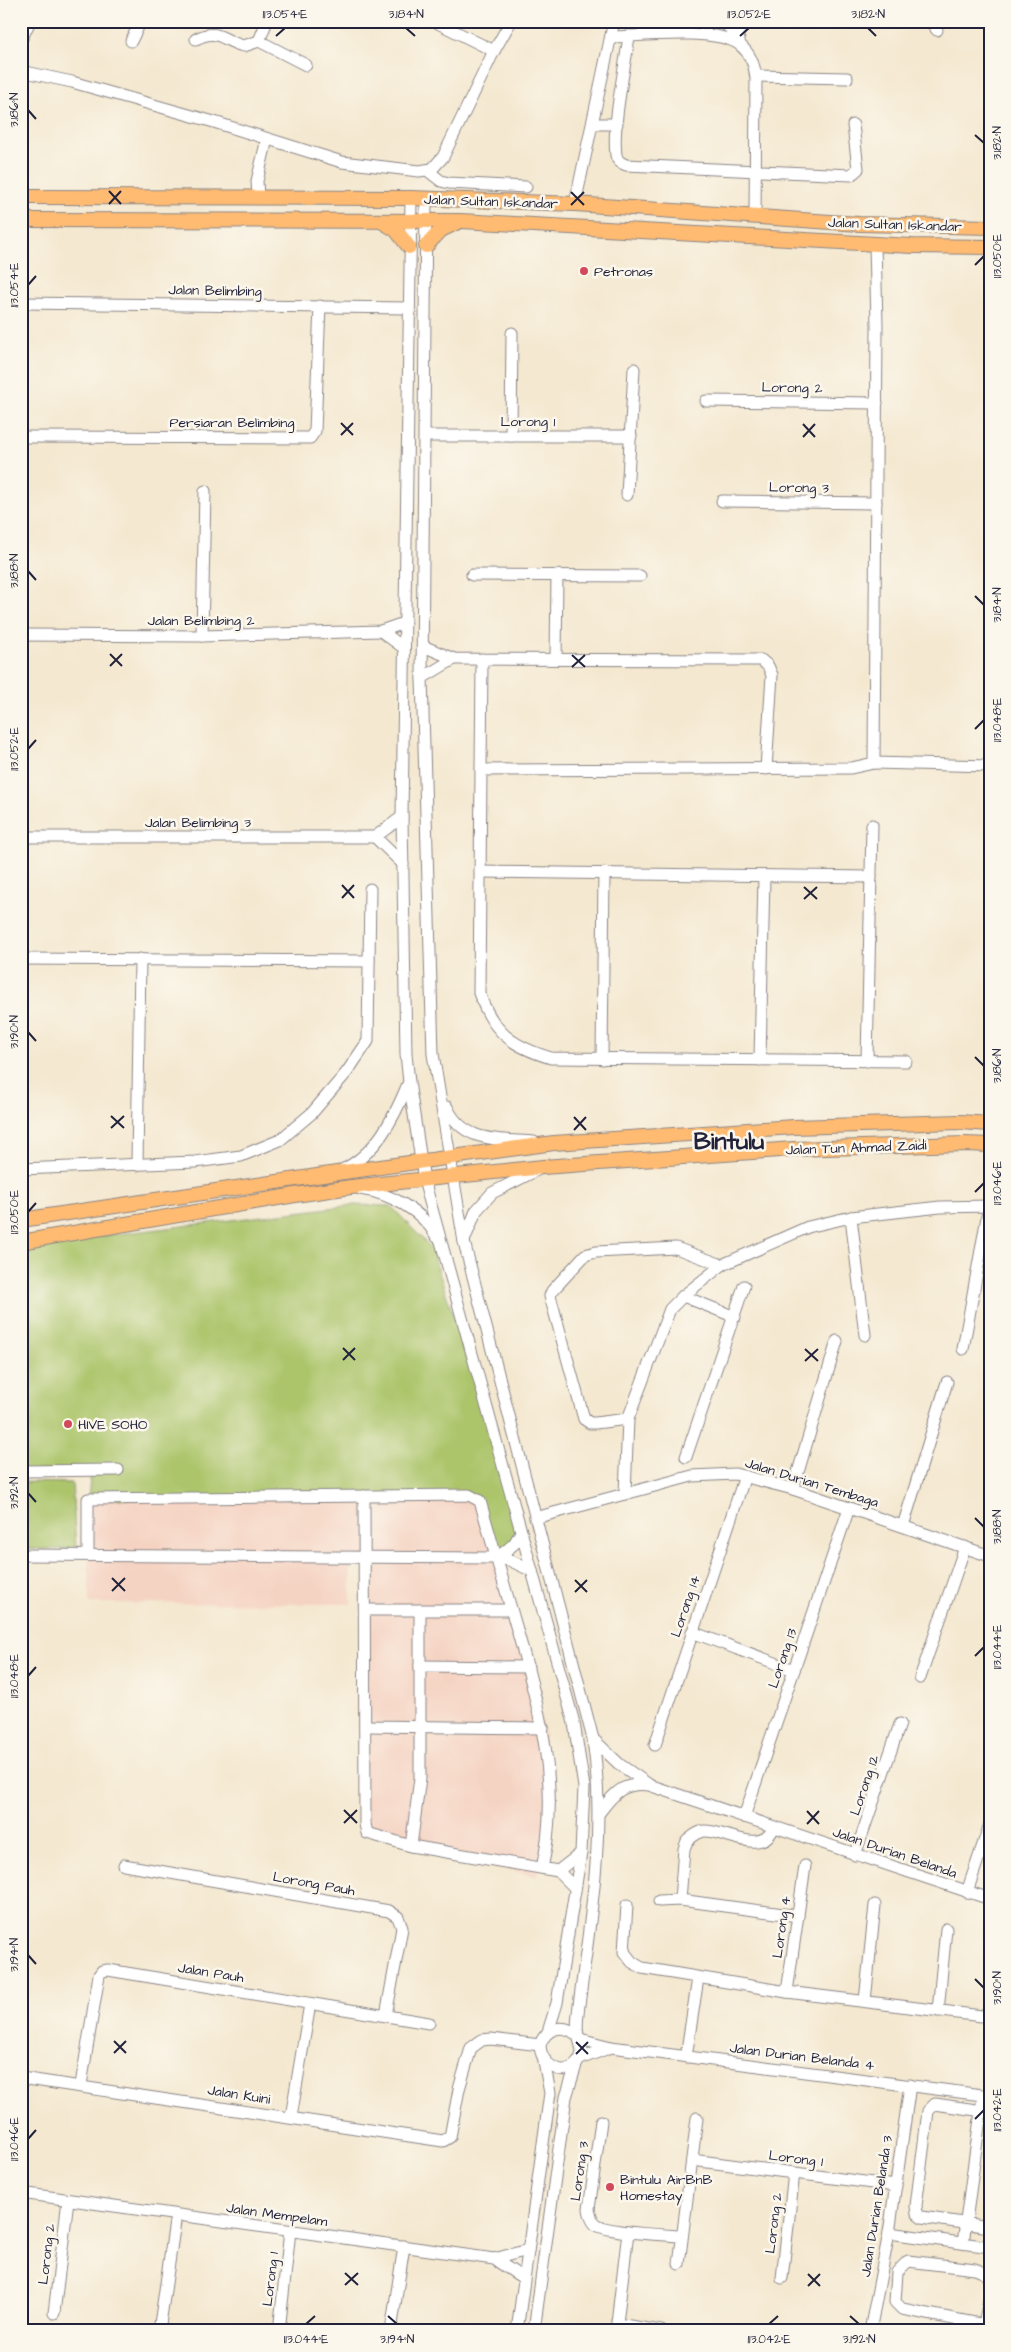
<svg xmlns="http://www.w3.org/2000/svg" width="1011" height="2352" font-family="'Architects Daughter',sans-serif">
  <rect width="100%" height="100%" fill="#fbf7ec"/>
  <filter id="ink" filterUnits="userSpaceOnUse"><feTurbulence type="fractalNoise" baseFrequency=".02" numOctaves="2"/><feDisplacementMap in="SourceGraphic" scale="10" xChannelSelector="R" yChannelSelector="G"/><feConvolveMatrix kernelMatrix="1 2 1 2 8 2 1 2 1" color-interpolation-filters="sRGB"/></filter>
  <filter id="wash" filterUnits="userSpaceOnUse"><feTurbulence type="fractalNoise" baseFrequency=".0096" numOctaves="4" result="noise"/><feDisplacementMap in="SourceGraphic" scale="20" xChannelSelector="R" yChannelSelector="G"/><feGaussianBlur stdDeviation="1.12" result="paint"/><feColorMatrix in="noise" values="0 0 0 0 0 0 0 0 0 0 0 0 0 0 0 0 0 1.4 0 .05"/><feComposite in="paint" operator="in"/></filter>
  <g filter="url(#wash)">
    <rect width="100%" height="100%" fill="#f4e8d0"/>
    <!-- built -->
    <polygon fill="#f5d3c2" points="476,1498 543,1723 550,1817 537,1877 365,1830 365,1557 351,1557 351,1604 89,1603 88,1499"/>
    <!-- green -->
    <g fill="#acc56b" stroke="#677453">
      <polygon points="353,1205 391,1206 431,1248 504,1470 521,1532 497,1558 476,1498 88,1499 91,1471 21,1471 21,1246"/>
      <polygon points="21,1482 72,1483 76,1549 21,1549"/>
    </g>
  </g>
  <g filter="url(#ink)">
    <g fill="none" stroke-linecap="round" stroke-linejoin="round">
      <defs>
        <g id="minor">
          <polyline points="267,21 259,41 306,65"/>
          <polyline points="434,21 494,51"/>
          <polyline points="722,21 738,36 740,45"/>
          <polyline points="930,21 937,30"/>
          <polyline points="736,33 749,21"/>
          <path d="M629,36C625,68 612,125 616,155C617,161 621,163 626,165L851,175L858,169L853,125"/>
          <path d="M611,37C641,36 717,27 740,45C751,54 755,66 756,79L755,216"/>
          <path d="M196,39C218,27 224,42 244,46L259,41"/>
          <polyline points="21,40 30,21"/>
          <polyline points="131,41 141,21"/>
          <polyline points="21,71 72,82 214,122 342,162 419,171 432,169 443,157 494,51 511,21"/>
          <polyline points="756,76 847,78"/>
          <polyline points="593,124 617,124"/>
          <polyline points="427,170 441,181 449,183 526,187"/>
          <polyline points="258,197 257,181 267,139"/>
          <polyline points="411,198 402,817 406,1054 409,1082 424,1180 574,1723 584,1787 581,1853 557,2003 548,2032"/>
          <path d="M426,199L422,678L433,1054L464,1242L593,1739C606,1830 591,1914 579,2005C578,2013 576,2027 578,2035C580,2045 586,2053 577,2063C562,2079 540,2064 540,2045C546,2027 564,2023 578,2036"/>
          <polyline points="575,204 614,21"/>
          <polyline points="21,303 408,308"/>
          <polyline points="706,401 877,403"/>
          <polyline points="425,436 631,436"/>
          <polyline points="511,436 512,333"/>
          <polyline points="21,437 310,438 315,431 320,306"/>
          <polyline points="627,495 634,369"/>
          <polyline points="722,501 876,503"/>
          <polyline points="472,575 640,576"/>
          <polyline points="381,631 404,648"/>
          <polyline points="21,635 202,636 381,631 404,623"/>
          <polyline points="202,636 205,491"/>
          <polyline points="423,646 454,659 761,660 768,666 772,675 766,769"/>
          <path d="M482,659L479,993C493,1032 511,1046 551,1058L906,1061"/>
          <polyline points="556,659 557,575"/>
          <polyline points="422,678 454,659"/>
          <polyline points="874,763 990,766"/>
          <polyline points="481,770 851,768 874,763 877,325 875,244"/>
          <polyline points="21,837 375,837 402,817"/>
          <polyline points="375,837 403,864"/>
          <polyline points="480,872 871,877"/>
          <polyline points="21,959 369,961"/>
          <polyline points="602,1059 604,873"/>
          <polyline points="760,1060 764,876"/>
          <polyline points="867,1061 872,825"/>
          <path d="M447,1107C463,1144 501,1139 534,1142"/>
          <polyline points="137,1165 140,959"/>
          <polyline points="21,1169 195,1162 241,1156 280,1140 312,1113 347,1072 368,1041 370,889"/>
          <path d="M342,1170C376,1154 394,1118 408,1084"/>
          <path d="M360,1189C389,1193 422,1210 437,1237"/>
          <polyline points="851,1217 865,1335"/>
          <polyline points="464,1241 476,1211 492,1193 537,1170"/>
          <polyline points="683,1296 735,1317"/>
          <polyline points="963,1349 989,1206"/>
          <polyline points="628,1419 595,1423 590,1423 584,1419 550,1296 552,1291 585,1255 596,1252 676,1248 722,1265"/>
          <polyline points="686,1457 744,1286"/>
          <polyline points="21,1471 118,1470"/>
          <polyline points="793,1489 837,1341"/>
          <polyline points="625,1494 628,1419 670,1309 683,1296 722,1265 808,1227 851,1217 940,1207 990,1206"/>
          <polyline points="364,1496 365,1824 367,1833 411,1846 558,1871 575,1888"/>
          <polyline points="535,1518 692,1476 735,1474 793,1489 990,1556"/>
          <polyline points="903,1526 947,1382"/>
          <polyline points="21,1555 497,1558 509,1560 532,1571"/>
          <path d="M88,1555V1499L469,1495L480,1501C493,1545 505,1589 518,1633C540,1710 561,1788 542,1868"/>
          <polyline points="497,1558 514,1544 521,1532"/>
          <polyline points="365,1610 511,1610"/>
          <polyline points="692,1632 794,1670"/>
          <polyline points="420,1666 528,1667"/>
          <polyline points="920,1678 965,1547"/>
          <polyline points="365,1726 543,1728"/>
          <polyline points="593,1739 619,1764 648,1784"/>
          <polyline points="655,1745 745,1476"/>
          <path d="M599,1813C614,1793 623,1782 649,1785L990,1899"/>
          <polyline points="744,1817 849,1508"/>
          <polyline points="411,1846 420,1778 420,1610"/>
          <polyline points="855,1855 900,1724"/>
          <polyline points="124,1865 389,1911 398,1917 402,1928 386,2015"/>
          <polyline points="558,1871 581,1853"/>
          <polyline points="967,1892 990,1824"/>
          <path d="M680,1900L684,1849L687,1841C692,1837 697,1832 704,1831C726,1830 762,1857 774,1827"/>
          <polyline points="659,1901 680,1900 798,1916"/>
          <polyline points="627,1905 624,1952 632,1962 642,1968 787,1992 990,2017"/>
          <polyline points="787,1992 805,1866"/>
          <polyline points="865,2001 875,1905"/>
          <polyline points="938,2011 946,1929"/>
          <polyline points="580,2039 611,2047 990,2096"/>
          <polyline points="686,2057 698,1978"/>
          <polyline points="580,2059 611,2047"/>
          <polyline points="21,2078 443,2141 450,2137 459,2089 471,2048 482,2040 491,2039 540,2045"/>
          <polyline points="81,2085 99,1975 102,1971 108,1970 429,2023"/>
          <polyline points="990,2112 935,2104 928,2111 916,2206 917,2213 922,2217 990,2227"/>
          <polyline points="291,2117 310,2004"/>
          <path d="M601,2121L589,2209C590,2215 591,2220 595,2224C607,2233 665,2235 682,2236"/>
          <polyline points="692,2160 896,2186"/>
          <polyline points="21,2193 494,2259 523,2278"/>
          <polyline points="889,2233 990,2247"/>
          <polyline points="963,2243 982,2104"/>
          <polyline points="494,2259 528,2250"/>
          <polyline points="679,2264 697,2118"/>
          <polyline points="782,2278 794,2173"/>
          <polyline points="990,2278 985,2273 975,2269 908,2261 897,2272 895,2302 902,2309 990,2326"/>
          <polyline points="54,2313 68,2200"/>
          <polyline points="617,2324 661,2331"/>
          <polyline points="984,2325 990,2295"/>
          <polyline points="159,2331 176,2215"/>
          <polyline points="279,2331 290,2231"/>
          <polyline points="391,2331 404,2246"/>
          <polyline points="517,2331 550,2093 544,2061"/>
          <polyline points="534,2331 566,2097 577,2062"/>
          <polyline points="616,2331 628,2232"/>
          <polyline points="870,2331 889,2233 910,2085"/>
        </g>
        <g id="major">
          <polyline points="21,197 411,198 575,204 859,224 990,227"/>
          <polyline points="21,220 461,221 912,246 990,247"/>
          <polyline points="381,221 396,230 409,247"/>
          <polyline points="426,246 441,230 458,222"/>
          <polyline points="21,1220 337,1173 554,1143 794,1127 960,1122 990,1124"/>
          <polyline points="21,1242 295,1195 351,1187 543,1167 793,1149 965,1144 990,1145"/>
        </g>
      </defs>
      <!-- minor casing -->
      <use href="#minor" stroke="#8b8586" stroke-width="13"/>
      <!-- major casing -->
      <use href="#major" stroke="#8b8586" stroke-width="16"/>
      <!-- minor -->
      <use href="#minor" stroke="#fff" stroke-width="11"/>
      <!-- major -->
      <use href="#major" stroke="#ffbb71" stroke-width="14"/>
    </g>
  </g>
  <!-- ticks -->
  <path fill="none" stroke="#22223b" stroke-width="2" d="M406,28L415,36M868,28L876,36M276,36L285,28M740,36L749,28M28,110L36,119M975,135L984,143M109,191L121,204M571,192L584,205M109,204L121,191M571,205L584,192M975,265L984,256M28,285L36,276M341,423L353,435M803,424L815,437M341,435L353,423M803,437L815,424M28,571L36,580M975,596L984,605M110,654L122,666M572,655L585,667M110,666L122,654M572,667L585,655M975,729L984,720M28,749L36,740M342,885L354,898M804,887L817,899M342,898L354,885M804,899L817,887M28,1032L36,1041M975,1057L984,1066M111,1116L124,1128M574,1117L586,1130M111,1128L124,1116M574,1130L586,1117M975,1192L984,1183M28,1212L36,1203M343,1348L355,1360M805,1349L818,1361M343,1360L355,1348M805,1361L818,1349M28,1493L36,1502M975,1518L984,1527M112,1578L125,1591M575,1580L587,1592M112,1591L125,1578M575,1592L587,1580M975,1656L984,1647M28,1676L36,1667M344,1810L357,1823M807,1811L819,1824M344,1823L357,1810M807,1824L819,1811M28,1955L36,1964M975,1979L984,1988M114,2041L126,2053M576,2042L588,2054M114,2053L126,2041M576,2054L588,2042M975,2119L984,2110M28,2139L36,2130M345,2273L358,2285M808,2274L820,2286M345,2285L358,2273M808,2286L820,2274M388,2316L397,2324M850,2316L859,2324M306,2324L315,2316M769,2324L778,2316"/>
  <!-- markers -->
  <g fill="#d1495b" stroke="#fbf7ec" stroke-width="2">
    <circle cx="584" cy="271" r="5"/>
    <circle cx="68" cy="1424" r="5"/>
    <circle cx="610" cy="2187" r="5"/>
  </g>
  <g text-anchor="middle" stroke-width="5" stroke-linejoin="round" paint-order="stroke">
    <!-- street labels -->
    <g font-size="14" fill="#22223b" stroke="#fbf7ec">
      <text transform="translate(491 201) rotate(2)" y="5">Jalan Sultan Iskandar</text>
      <text transform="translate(895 224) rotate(2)" y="5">Jalan Sultan Iskandar</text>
      <text transform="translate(215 290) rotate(1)" y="5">Jalan Belimbing</text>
      <text transform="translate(792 387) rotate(1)" y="5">Lorong 2</text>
      <text x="528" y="426">Lorong 1</text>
      <text x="232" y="427">Persiaran Belimbing</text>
      <text transform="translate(799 487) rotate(1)" y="5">Lorong 3</text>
      <text x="201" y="625">Jalan Belimbing 2</text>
      <text x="198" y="827">Jalan Belimbing 3</text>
      <text transform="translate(856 1147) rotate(-2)" y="5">Jalan Tun Ahmad Zaidi</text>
      <text transform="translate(812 1482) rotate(17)" y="5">Jalan Durian Tembaga</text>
      <text transform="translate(685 1606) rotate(-71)" y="5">Lorong 14</text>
      <text transform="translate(782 1658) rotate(-71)" y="5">Lorong 13</text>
      <text transform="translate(864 1785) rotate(-71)" y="5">Lorong 12</text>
      <text transform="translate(895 1852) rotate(19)" y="5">Jalan Durian Belanda</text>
      <text transform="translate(314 1883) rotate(10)" y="5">Lorong Pauh</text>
      <text transform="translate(781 1927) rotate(-82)" y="5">Lorong 4</text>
      <text transform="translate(211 1972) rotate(9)" y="5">Jalan Pauh</text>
      <text transform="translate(802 2056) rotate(7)" y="5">Jalan Durian Belanda 4</text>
      <text transform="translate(239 2094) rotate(9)" y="5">Jalan Kuini</text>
      <text transform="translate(796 2158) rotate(7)" y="5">Lorong 1</text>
      <text transform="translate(579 2171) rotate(-82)" y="5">Lorong 3</text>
      <text transform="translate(876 2206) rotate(-81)" y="5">Jalan Durian Belanda 3</text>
      <text transform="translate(277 2214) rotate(8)" y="5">Jalan Mempelam</text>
      <text transform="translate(773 2223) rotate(-83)" y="5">Lorong 2</text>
      <text transform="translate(46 2254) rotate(-83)" y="5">Lorong 2</text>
      <text transform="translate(270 2279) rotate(-83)" y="5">Lorong 1</text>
    </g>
    <!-- poi labels -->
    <g font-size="14" fill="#22223b" stroke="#fbf7ec" text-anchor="start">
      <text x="594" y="276">Petronas</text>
      <text x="78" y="1429">HIVE SOHO</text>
      <text x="620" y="2184">Bintulu AirBnB<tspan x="620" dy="16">Homestay</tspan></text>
    </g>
    <!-- town labels -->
    <g font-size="24" font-weight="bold" fill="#22223b" stroke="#fbf7ec">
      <text x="729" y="1149">Bintulu</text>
    </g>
  </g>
  <!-- margin -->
  <rect width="1011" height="2352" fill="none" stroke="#fbf7ec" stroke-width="55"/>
  <rect x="28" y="28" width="956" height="2296" fill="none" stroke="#22223b" stroke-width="2"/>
  <g font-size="12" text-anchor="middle" fill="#22223b">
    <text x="285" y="18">113.054°E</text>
    <text x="406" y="18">3.184°N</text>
    <text x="749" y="18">113.052°E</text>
    <text x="868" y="18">3.182°N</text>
    <text transform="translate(14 110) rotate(-90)" y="4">3.186°N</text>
    <text transform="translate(997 143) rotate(-90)" y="4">3.182°N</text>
    <text transform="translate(997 256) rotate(-90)" y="4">113.050°E</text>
    <text transform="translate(14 285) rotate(-90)" y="4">113.054°E</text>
    <text transform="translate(14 571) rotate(-90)" y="4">3.188°N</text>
    <text transform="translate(997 605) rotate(-90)" y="4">3.184°N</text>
    <text transform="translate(997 720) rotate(-90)" y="4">113.048°E</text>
    <text transform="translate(14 749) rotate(-90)" y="4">113.052°E</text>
    <text transform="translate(14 1032) rotate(-90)" y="4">3.190°N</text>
    <text transform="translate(997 1066) rotate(-90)" y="4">3.186°N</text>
    <text transform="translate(997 1183) rotate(-90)" y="4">113.046°E</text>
    <text transform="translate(14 1212) rotate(-90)" y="4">113.050°E</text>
    <text transform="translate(14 1493) rotate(-90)" y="4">3.192°N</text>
    <text transform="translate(997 1527) rotate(-90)" y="4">3.188°N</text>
    <text transform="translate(997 1647) rotate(-90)" y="4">113.044°E</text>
    <text transform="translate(14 1676) rotate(-90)" y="4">113.048°E</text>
    <text transform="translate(14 1955) rotate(-90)" y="4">3.194°N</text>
    <text transform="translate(997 1988) rotate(-90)" y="4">3.190°N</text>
    <text transform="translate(997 2110) rotate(-90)" y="4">113.042°E</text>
    <text transform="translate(14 2139) rotate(-90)" y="4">113.046°E</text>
    <text x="306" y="2343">113.044°E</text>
    <text x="397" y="2343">3.194°N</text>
    <text x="769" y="2343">113.042°E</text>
    <text x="859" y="2343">3.192°N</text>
  </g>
</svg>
